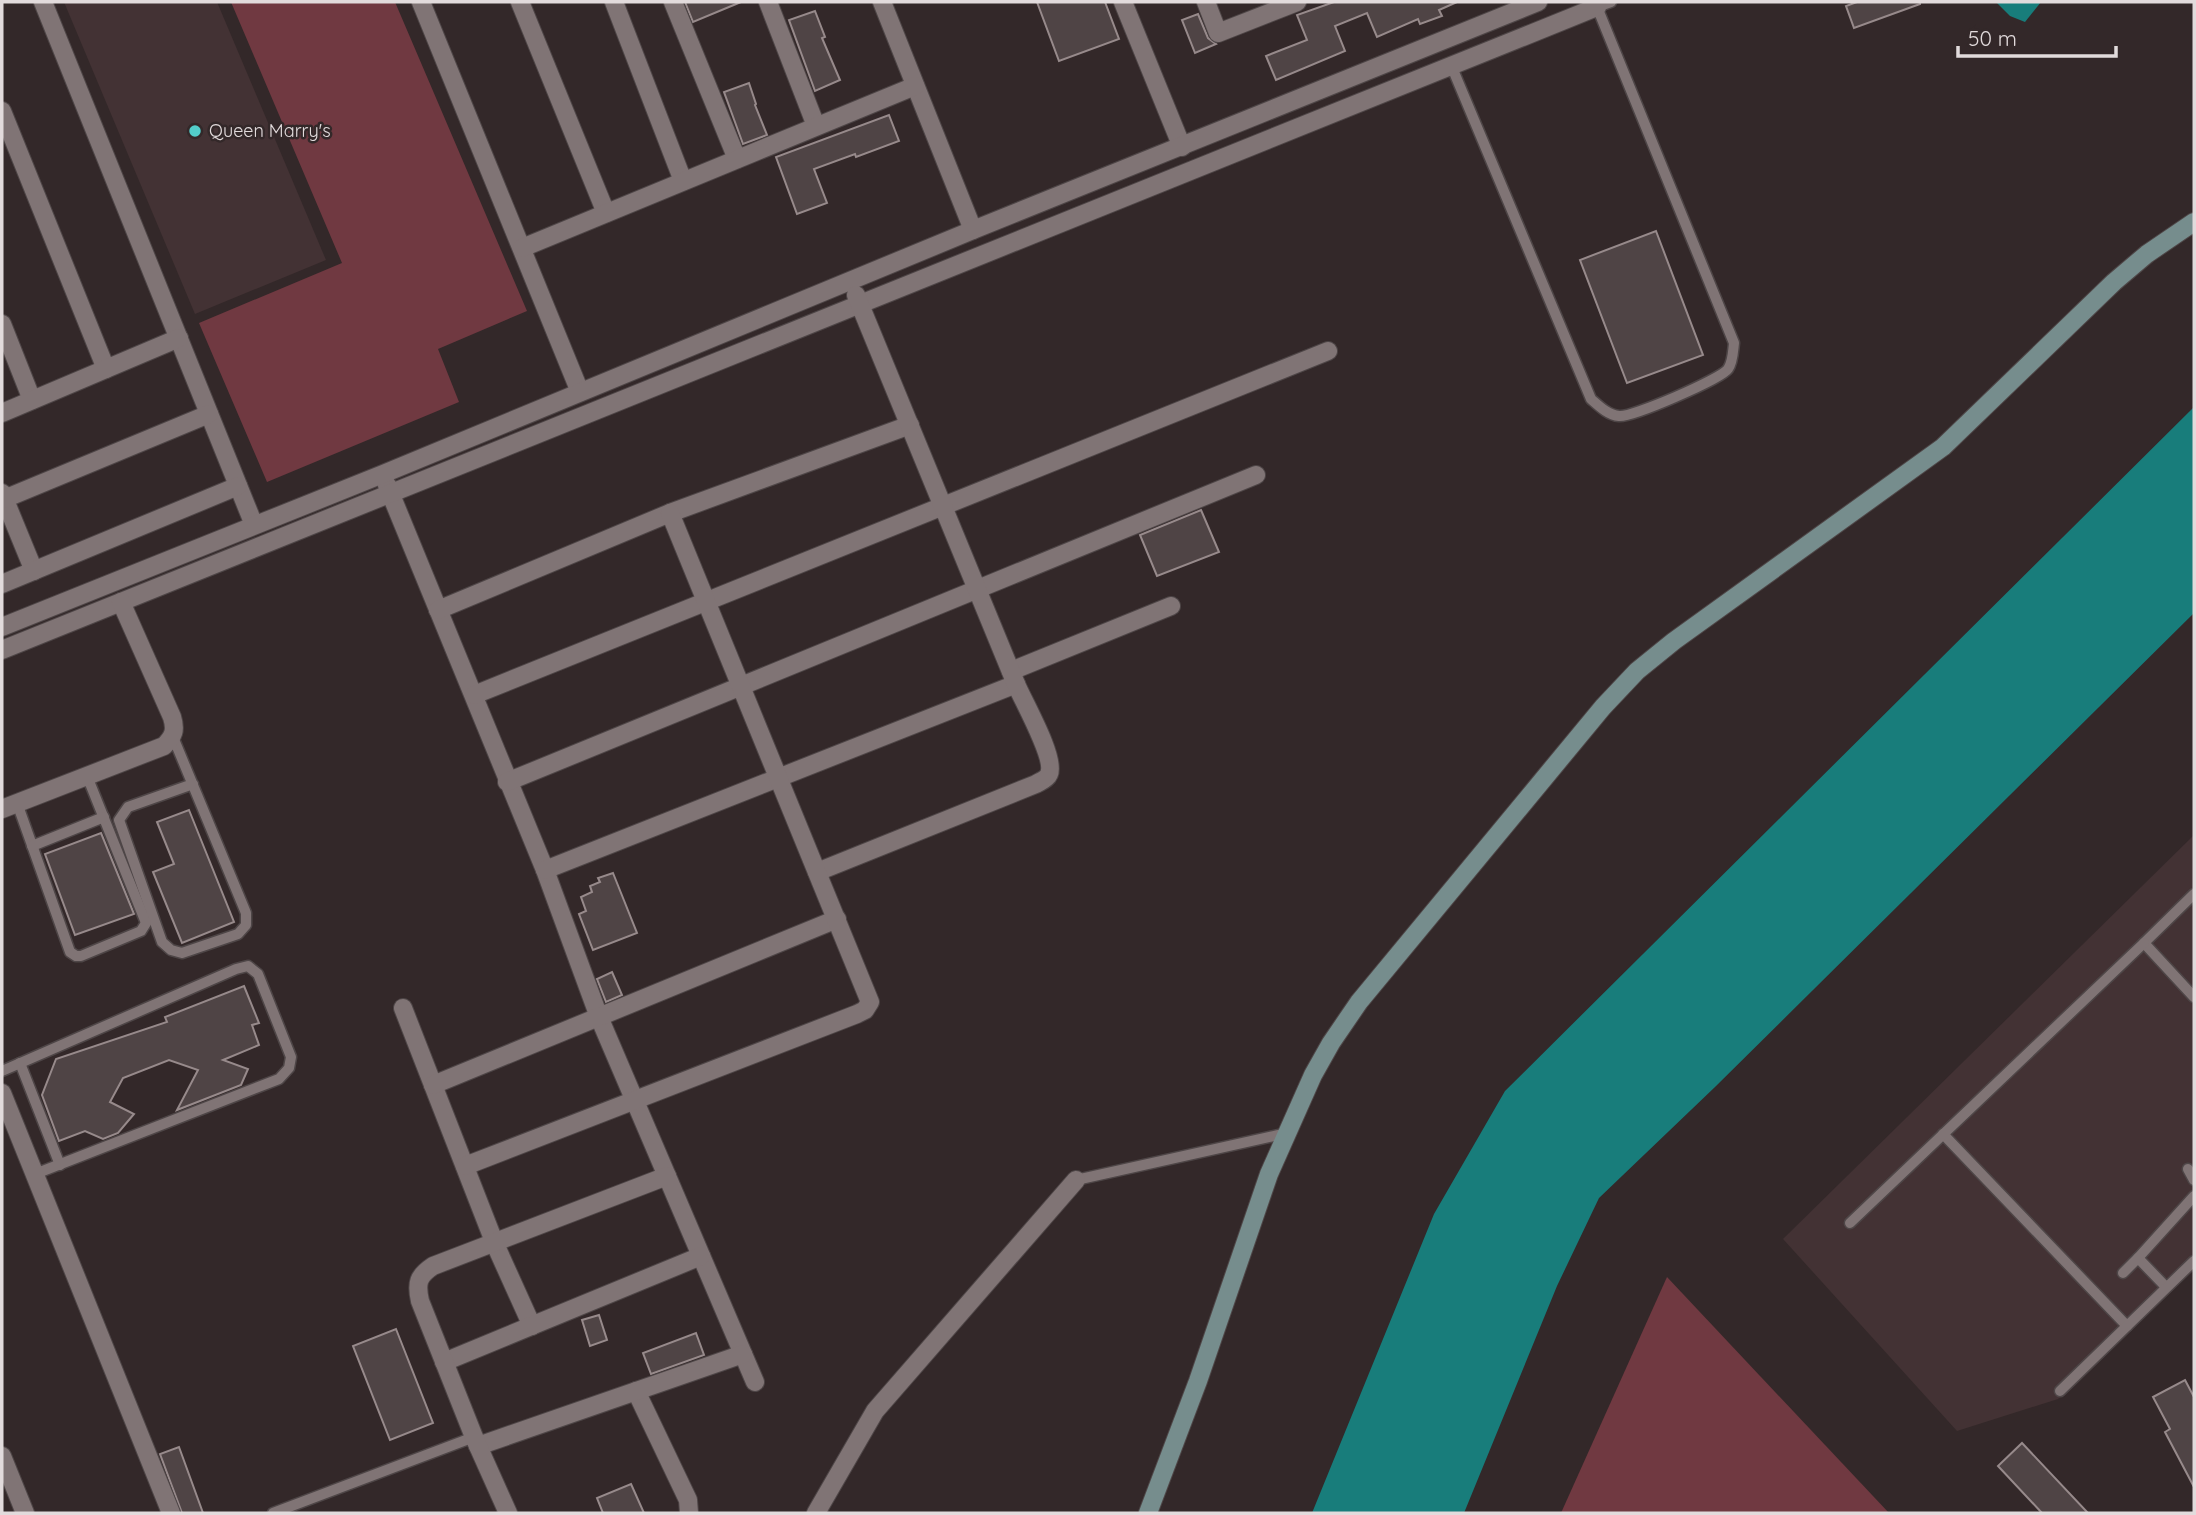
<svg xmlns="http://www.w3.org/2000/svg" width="2196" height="1515" font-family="Quicksand,sans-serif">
  <rect width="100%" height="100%" fill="#332829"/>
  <!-- built -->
  <g fill="#433234">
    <polygon points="64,2 217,2 326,260 195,314"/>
    <polygon points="2194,835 2194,1270 2058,1399 1957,1431 1783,1239"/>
  </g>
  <!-- green -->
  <g fill="#703941">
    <polygon points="231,2 395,2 527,311 438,349 459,402 267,482 199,323 342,263"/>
    <polygon points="1667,1277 1889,1513 1561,1513"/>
  </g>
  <!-- water -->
  <g fill="#187d7b">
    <polygon points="1996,2 2041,2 2025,22 2010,16"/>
    <polygon points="2194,407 2194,613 1715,1087 1599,1198 1557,1286 1464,1513 1312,1513 1434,1214 1505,1091"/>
  </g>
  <!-- building -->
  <g fill="#4f4445" stroke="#978a8b" stroke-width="2">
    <polygon points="685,2 741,2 693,22"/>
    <polygon points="1037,2 1105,2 1119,39 1059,61"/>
    <polygon points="1334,2 1457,2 1439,10 1442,16 1420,24 1418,19 1377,37 1367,13 1335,26 1345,51 1276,80 1266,56 1307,40 1297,15"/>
    <polygon points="1857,2 1920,2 1920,4 1854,28 1846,6"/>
    <polygon points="815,11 825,37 822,38 840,80 815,91 789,20"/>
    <polygon points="1198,14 1208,38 1216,44 1195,53 1182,20"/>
    <polygon points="749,83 756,104 755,105 767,135 743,144 724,92"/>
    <polygon points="889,115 899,141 856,157 855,154 814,169 827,203 797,214 776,157"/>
    <polygon points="1656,231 1703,355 1627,383 1580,260"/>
    <polygon points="1201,510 1219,552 1157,576 1140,535"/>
    <polygon points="189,810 234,922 182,943 153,872 174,864 157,822"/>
    <polygon points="101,833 134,914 75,935 45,854"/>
    <polygon points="613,873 637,933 593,950 579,914 586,911 581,897 592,892 590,886 600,882 598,878"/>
    <polygon points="612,972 622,995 606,1002 597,979"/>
    <polygon points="244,986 259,1023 252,1025 259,1045 223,1060 248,1069 241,1085 177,1110 198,1070 169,1060 123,1078 110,1102 134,1114 118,1133 103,1139 85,1131 59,1141 42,1095 56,1059 167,1022 165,1017"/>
    <polygon points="599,1315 607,1340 590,1346 582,1320"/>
    <polygon points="396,1329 433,1423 390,1440 353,1346"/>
    <polygon points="696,1333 704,1355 651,1374 643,1353"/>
    <polygon points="2185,1380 2194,1397 2194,1487 2165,1432 2170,1429 2153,1397"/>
    <polygon points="2022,1443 2088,1513 2042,1513 1998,1466"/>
    <polygon points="179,1447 203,1513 182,1513 160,1454"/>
    <polygon points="631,1484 644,1513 603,1513 597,1498"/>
  </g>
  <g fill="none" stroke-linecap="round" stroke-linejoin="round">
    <defs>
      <g id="lane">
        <path d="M1451,65L1591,399C1599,406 1608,415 1619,416C1631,418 1721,379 1728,369C1733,362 1733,351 1734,343L1597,7L1611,2"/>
        <polyline points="173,737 246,913 246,925 238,934 182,953 171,950 162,942 119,820 128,807 193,784"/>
        <polyline points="17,803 70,952 76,956 81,956 141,931 146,923 87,776"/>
        <polyline points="32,846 104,817"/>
        <polyline points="2194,894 2144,943 2194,997"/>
        <polyline points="20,1063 60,1165"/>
        <polyline points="2,1071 236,969 248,966 258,974 291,1057 289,1068 279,1079 35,1174"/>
        <polyline points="1943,1134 2127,1326"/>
        <polyline points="2188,1169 2194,1180"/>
        <polyline points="1076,1180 1287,1133"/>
        <polyline points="1850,1223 2144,943"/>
        <polyline points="2138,1258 2194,1196"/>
        <polyline points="2123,1273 2138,1258 2166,1287"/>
        <polyline points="2060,1391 2194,1261"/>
        <polyline points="273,1513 474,1437"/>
      </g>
      <g id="street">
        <polyline points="43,2 254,525"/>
        <polyline points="421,2 580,392"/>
        <polyline points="520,2 606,213"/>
        <polyline points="614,2 683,181"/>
        <polyline points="673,2 737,159"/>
        <polyline points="768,2 816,126"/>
        <polyline points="882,2 973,230"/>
        <polyline points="1123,2 1182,147"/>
        <polyline points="1206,2 1218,33 1297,2"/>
        <polyline points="2,111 106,369"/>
        <polyline points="522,248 915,86"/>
        <polyline points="2,324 32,400"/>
        <polyline points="2,413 179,338"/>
        <polyline points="387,485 545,870 599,1017 755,1382"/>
        <polyline points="2,493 34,571"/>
        <polyline points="4,499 209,414"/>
        <polyline points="2,584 238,486"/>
        <polyline points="438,610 670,513 910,425"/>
        <polyline points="2,627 383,474 973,230 1538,2"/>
        <polyline points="2,650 1597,7 1595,2"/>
        <polyline points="1011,671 1171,606"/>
        <polyline points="474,695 1328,351"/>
        <polyline points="507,782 1256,475"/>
        <path d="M2,809L164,746C174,736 176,730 172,717L121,602"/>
        <polyline points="545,870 1016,684"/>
        <path d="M817,872L1036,784C1041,781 1047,779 1049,774C1056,758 1023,701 1016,684L856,295"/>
        <polyline points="403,1008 495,1244 532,1326"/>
        <polyline points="433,1085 837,919"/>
        <polyline points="2,1093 171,1513"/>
        <polyline points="465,1166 857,1014 865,1010 870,1002 670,513"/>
        <polyline points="444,1362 701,1256"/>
        <polyline points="636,1391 688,1500 689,1513"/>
        <polyline points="478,1446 743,1354"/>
        <polyline points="2,1456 25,1513"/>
        <path d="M508,1513L474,1437L420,1301C416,1283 418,1276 433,1266L667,1176"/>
        <polyline points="816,1513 875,1411 1076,1180"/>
      </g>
      <polyline id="secondary" points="1148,1513 1198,1381 1269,1174 1313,1075 1331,1043 1359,1002 1603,707 1637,671 1674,641 1943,447 2114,282 2147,254 2194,222"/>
    </defs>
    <!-- lane casing -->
    <use href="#lane" stroke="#4e4647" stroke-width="13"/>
    <!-- street casing -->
    <use href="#street" stroke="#4e4647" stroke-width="20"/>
    <!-- secondary casing -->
    <use href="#secondary" stroke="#4e4647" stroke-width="20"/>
    <!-- lane -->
    <use href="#lane" stroke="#807475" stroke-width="10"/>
    <!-- street -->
    <use href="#street" stroke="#807475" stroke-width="18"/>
    <!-- secondary -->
    <use href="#secondary" stroke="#768d8d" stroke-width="18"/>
  </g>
  <!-- markers -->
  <circle fill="#53cdca" stroke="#332829" stroke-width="2.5" cx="195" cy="131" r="7"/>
  <g text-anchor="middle" stroke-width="5" stroke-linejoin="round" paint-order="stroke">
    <!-- poi labels -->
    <g font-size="18" fill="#e2dbdc" stroke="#332829" text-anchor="start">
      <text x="209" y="137">Queen Marry's</text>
    </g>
  </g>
  <!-- border -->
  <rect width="2196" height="1515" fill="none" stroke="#e2dbdc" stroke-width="7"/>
  <!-- scale -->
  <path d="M1958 46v10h158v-10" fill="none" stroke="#e2dbdc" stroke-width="3.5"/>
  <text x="1968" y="46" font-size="21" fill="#e2dbdc" stroke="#332829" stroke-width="5" paint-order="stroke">50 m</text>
</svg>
